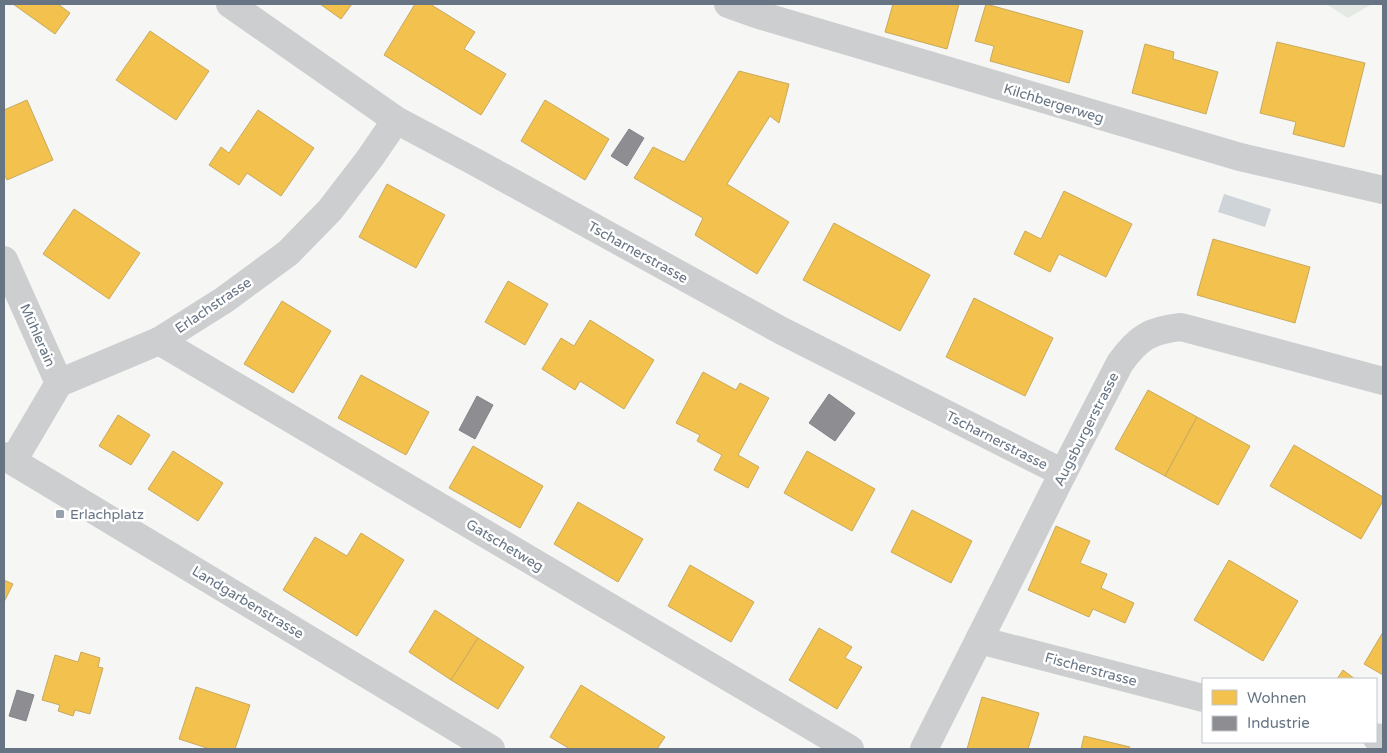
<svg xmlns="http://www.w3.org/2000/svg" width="1387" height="753" font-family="'Varela Round',sans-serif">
  <rect width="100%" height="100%" fill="#f6f6f5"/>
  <!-- green -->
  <polygon fill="#e5e9e3" points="1326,4 1372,4 1348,18"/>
  <!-- water -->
  <polygon fill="#ced4d8" points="1224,194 1271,209 1265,227 1218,212"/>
  <!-- homes -->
  <g fill="#f2c14e" stroke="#c8aa5e">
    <polygon points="13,4 58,4 70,13 55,34"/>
    <polygon points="320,4 352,4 341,19"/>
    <polygon points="415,4 430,4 475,32 464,49 506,74 481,115 384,55"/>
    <polygon points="893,4 959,4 947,49 885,32"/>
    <polygon points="986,4 1083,31 1069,83 990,61 994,46 975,41"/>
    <polygon points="150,31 209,71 176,120 116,80"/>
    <polygon points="1277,42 1365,63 1344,147 1293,134 1296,122 1260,113"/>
    <polygon points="1145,44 1174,52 1173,59 1218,72 1206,114 1132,93"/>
    <polygon points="739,71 789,84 779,123 770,116 727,184 789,222 757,274 695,235 703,218 634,178 653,147 684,162"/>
    <polygon points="27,100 53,160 7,180 4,174 4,110"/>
    <polygon points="545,100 609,139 585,180 521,141"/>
    <polygon points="258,110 314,148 281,196 247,173 239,185 209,165 221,147 229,153"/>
    <polygon points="387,184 445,215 416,268 359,237"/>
    <polygon points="1064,191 1132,224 1106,277 1059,254 1050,272 1014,254 1025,231 1041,239"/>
    <polygon points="74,209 140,253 109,299 43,254"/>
    <polygon points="834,223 930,275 900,331 803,280"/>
    <polygon points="1213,239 1310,267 1295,323 1197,295"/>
    <polygon points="508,281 548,304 525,345 485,322"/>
    <polygon points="974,298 1053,338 1025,396 946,357"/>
    <polygon points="282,301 331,331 293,393 244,364"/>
    <polygon points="590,320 654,360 624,409 580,381 575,390 542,369 561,338 574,346"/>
    <polygon points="703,372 736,390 740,383 769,398 738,455 759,467 748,488 714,470 722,455 697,441 700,435 676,423"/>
    <polygon points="361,375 429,412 406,455 338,418"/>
    <polygon points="1148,390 1197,417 1165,476 1115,449"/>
    <polygon points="118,415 150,435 131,465 99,446"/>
    <polygon points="1197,417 1250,446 1218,505 1165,476"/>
    <polygon points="1294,445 1383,497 1383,501 1361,539 1270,486"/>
    <polygon points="473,446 543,486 520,528 449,488"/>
    <polygon points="173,451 223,483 198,521 148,489"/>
    <polygon points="807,451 875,489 852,531 784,493"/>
    <polygon points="578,502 643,539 618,582 554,544"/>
    <polygon points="912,510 972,541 951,583 891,552"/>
    <polygon points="1056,526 1090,541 1080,563 1107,574 1101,588 1134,603 1125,623 1093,609 1089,617 1028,590"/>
    <polygon points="361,533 404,560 357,636 283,590 315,537 347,556"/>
    <polygon points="1229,560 1298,601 1263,661 1194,620"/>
    <polygon points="690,565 754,602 731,642 668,606"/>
    <polygon points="4,580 13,584 4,602"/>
    <polygon points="435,610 478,638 451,680 409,652"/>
    <polygon points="819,628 852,647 845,658 862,667 837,709 789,680"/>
    <polygon points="1383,632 1383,675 1364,664"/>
    <polygon points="478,638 524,667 498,709 451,680"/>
    <polygon points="81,652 100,658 98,667 103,668 90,714 75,710 73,716 58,711 60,705 42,700 55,655 78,662"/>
    <polygon points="1343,670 1355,679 1337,679"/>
    <polygon points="581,685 665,737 657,749 570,749 550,737"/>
    <polygon points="196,687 250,705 235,749 210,749 179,739"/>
    <polygon points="982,697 1039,713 1028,749 967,749"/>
    <polygon points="1084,736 1130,747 1129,749 1081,749"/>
  </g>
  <!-- industry -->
  <g fill="#8d8d92" stroke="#81868e">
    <polygon points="629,129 644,138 627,166 611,156"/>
    <polygon points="829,394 855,413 835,441 809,423"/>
    <polygon points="477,396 493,405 475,439 459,430"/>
    <polygon points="17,690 34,695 26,721 9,716"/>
  </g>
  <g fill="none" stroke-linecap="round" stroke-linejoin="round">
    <!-- minor -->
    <g stroke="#cdced0" stroke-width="28">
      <polyline points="230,4 396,120 477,163 782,331 1063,473"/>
      <polyline points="728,4 759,15 1240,157 1383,190"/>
      <polyline points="4,260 59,383"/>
      <polyline points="159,341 850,749"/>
      <polyline points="4,456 491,749"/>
      <polyline points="13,461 59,383 159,341 224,300 288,253 330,210 370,158 396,120"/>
      <polyline points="979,640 1203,698"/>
      <polyline points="1376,737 1383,738"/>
      <path d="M924,749L1063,473L1120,363C1138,338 1150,330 1181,327L1383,381"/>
    </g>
  </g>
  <!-- markers -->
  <rect fill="#98a2ac" stroke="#fff" stroke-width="2" x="55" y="509" width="10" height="10" rx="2.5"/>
  <g text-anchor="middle" stroke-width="5" stroke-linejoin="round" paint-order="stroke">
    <!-- street labels -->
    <g font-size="14" fill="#667484" stroke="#fff">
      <text transform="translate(1054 103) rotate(17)" y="5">Kilchbergerweg</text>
      <text transform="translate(638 252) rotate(29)" y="5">Tscharnerstrasse</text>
      <text transform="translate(213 305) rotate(-34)" y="5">Erlachstrasse</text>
      <text transform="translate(38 335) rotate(66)" y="5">Mühlerain</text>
      <text transform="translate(1086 429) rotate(-63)" y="5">Augsburgerstrasse</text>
      <text transform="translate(997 440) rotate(27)" y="5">Tscharnerstrasse</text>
      <text transform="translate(505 545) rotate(31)" y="5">Gatschetweg</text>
      <text transform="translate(248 602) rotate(31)" y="5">Landgarbenstrasse</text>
      <text transform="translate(1091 669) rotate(15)" y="5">Fischerstrasse</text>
    </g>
    <!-- poi labels -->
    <g font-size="14" fill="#667484" stroke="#fff" text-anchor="start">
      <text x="70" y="519">Erlachplatz</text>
    </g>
  </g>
  <!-- border -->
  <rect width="1387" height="753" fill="none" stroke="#667484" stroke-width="10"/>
  <!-- legend -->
  <rect x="1202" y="678" width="175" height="65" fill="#ffffff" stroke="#c2c7ce"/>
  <rect x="1212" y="690" width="25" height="15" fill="#f2c14e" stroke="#c2c7ce"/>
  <text x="1247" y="703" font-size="15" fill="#667484">Wohnen</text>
  <rect x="1212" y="716" width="25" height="15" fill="#8d8d92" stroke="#c2c7ce"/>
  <text x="1247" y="728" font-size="15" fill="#667484">Industrie</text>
</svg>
